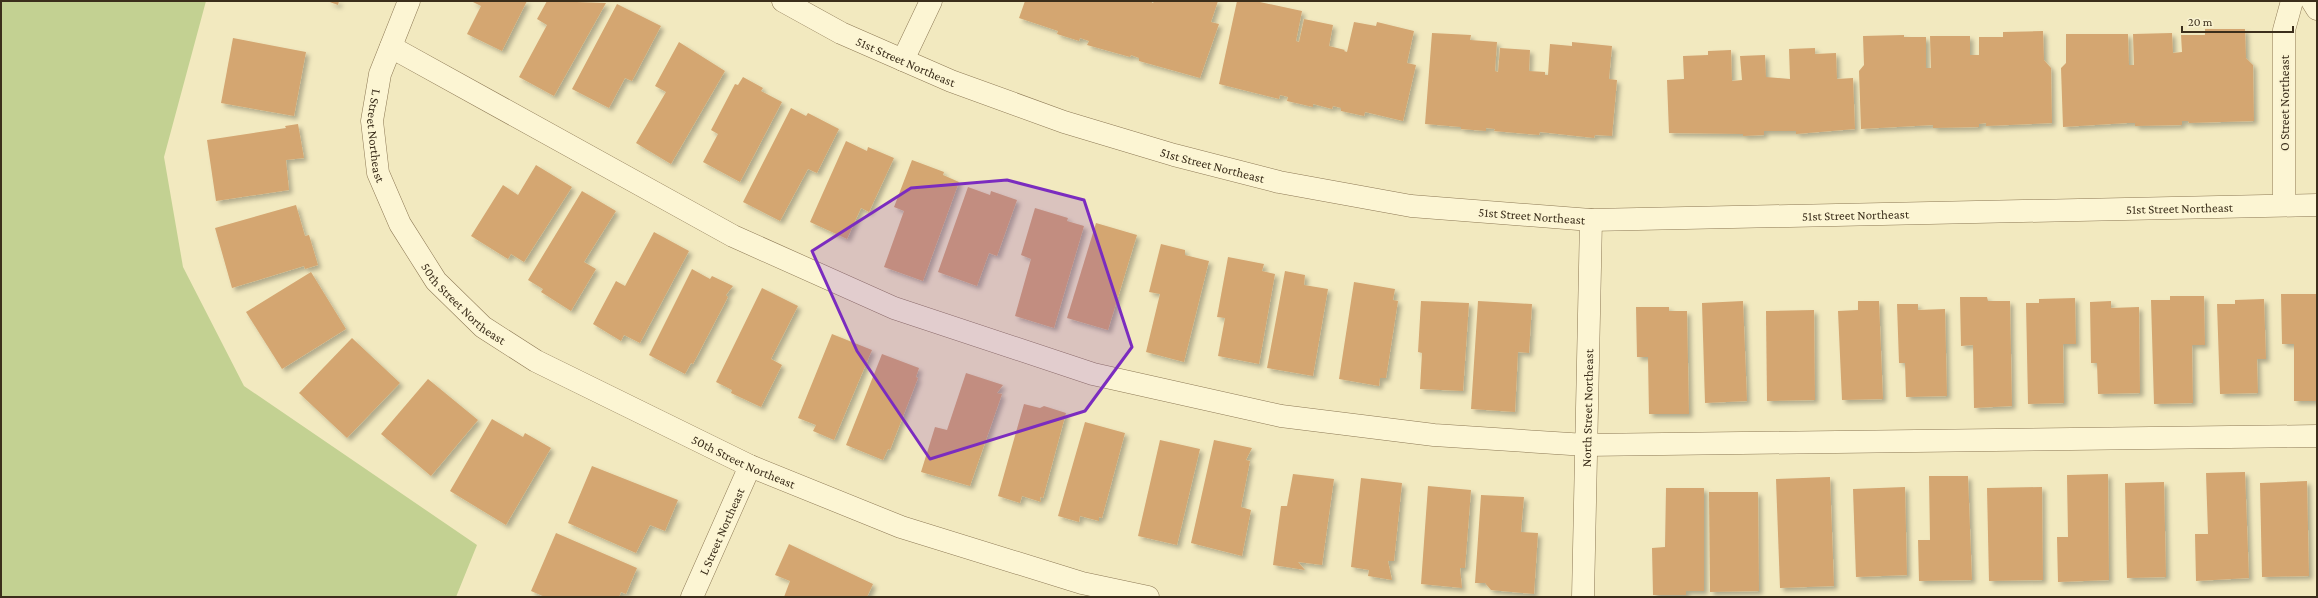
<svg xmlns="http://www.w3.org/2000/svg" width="2318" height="598" font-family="'Crimson Pro',serif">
  <defs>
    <filter id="shadow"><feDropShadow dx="3.5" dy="3.5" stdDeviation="2" flood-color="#0004"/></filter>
  </defs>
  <rect width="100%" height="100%" fill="#f2e9bf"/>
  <!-- green -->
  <polygon fill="#c3d192" points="1,1 206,1 164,157 183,267 244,386 477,545 456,597 1,597"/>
  <!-- building -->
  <g fill="#d4a671" filter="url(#shadow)">
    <polygon points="327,1 339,1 338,5"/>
    <polygon points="471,1 527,1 502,51 467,34 481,6"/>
    <polygon points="547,1 606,3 554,96 519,77 547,25 537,19"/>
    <polygon points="1025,1 1150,1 1153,3 1154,1 1218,1 1211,22 1219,24 1200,78 1139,61 1139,58 1131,55 1130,57 1087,45 1089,41 1080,38 1079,41 1057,34 1058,31 1019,18"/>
    <polygon points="1237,1 1255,1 1302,11 1296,41 1299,42 1304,19 1333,25 1329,46 1345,50 1344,51 1347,52 1354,22 1376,26 1377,22 1414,31 1407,63 1416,65 1403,121 1365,112 1364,116 1341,111 1341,108 1333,106 1332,109 1313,104 1313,107 1287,101 1288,97 1280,95 1279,99 1219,84"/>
    <polygon points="617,4 661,26 632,81 625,78 609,108 572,89"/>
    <polygon points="2205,29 2245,29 2246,58 2253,65 2254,121 2189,123 2188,121 2182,121 2182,125 2135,126 2135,123 2127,123 2063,127 2061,68 2066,63 2066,34 2128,34 2129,65 2134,65 2133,34 2172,33 2173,53 2182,52 2181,35 2205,35"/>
    <polygon points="2043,31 2044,60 2051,68 2052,123 1986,126 1986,123 1979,124 1979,127 1933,128 1933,125 1861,129 1859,71 1864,65 1863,36 1904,35 1904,37 1926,37 1926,68 1931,68 1930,36 1970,36 1970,55 1979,55 1979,37 2003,37 2003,32"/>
    <polygon points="1432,33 1471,35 1470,40 1497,42 1495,71 1498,72 1500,48 1530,50 1529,71 1545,72 1545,75 1548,75 1550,44 1572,46 1572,42 1612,46 1609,79 1617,80 1612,136 1595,135 1594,138 1540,132 1539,135 1494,131 1495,129 1486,128 1486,131 1461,129 1461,127 1425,124"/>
    <polygon points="233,38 306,52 294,116 221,103"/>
    <polygon points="679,42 725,71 671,164 636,143 666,92 655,86"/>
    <polygon points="1815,48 1815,54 1836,53 1837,79 1853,78 1855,129 1796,134 1796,131 1764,131 1764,135 1743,136 1743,134 1669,133 1667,80 1684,79 1683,56 1708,55 1708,51 1731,50 1732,81 1742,80 1740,56 1765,55 1766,77 1790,79 1789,49"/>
    <polygon points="743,77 763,88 761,91 782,102 740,182 703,162 718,134 711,130 735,84 738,85"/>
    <polygon points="791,108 806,116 808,113 839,129 817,173 808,169 780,221 743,202"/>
    <polygon points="298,124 304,158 286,160 289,190 216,201 207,140 286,128 285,126"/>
    <polygon points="846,141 867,151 868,147 894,158 869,212 861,208 847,239 810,222"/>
    <polygon points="912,160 944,172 943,175 959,182 923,281 884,267 904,211 894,207"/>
    <polygon points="536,165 572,187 524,262 511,254 508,259 471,236 503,185 518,195"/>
    <polygon points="968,187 990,195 991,191 1017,200 997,256 989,253 977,286 938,272"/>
    <polygon points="582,191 616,211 584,262 596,269 571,311 541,292 543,289 528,280"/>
    <polygon points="296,205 305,236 309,235 318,265 305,269 304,266 232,288 215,228"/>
    <polygon points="1035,208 1068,218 1067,221 1084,226 1054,328 1015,316 1031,259 1021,255"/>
    <polygon points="1096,223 1137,235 1108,330 1067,318"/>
    <polygon points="654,232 689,251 640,343 624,335 621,341 593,324 616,281 625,286"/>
    <polygon points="1161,244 1185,250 1185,255 1209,261 1184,362 1146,352 1160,294 1149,292"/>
    <polygon points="1228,257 1264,264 1262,271 1275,274 1259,364 1218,356 1225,318 1217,317"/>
    <polygon points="692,269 710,279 712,276 733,286 726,295 728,297 693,364 691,363 685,374 649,355"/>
    <polygon points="1285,271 1305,275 1304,285 1328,289 1313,376 1267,368"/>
    <polygon points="311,272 346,329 282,369 246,312"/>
    <polygon points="1354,282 1395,289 1393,300 1398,301 1386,378 1380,378 1379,386 1339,379"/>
    <polygon points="762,288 798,306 771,359 782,365 761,407 731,393 732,390 716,382"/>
    <polygon points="2281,294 2316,294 2317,401 2294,401 2294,344 2282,344"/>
    <polygon points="2170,296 2204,296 2205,345 2192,345 2193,403 2154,404 2151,300 2170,300"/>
    <polygon points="1960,297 1987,297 1988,301 2010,301 2012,406 1974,408 1973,345 1961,346"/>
    <polygon points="2075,298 2076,344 2063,344 2064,403 2028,404 2026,303 2039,303 2039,299"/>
    <polygon points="2264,299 2266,359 2257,359 2258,393 2220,394 2217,304 2235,304 2235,300"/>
    <polygon points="1421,301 1469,303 1463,391 1420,389 1422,353 1418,352"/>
    <polygon points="1478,301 1532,304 1529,353 1518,352 1515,412 1471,409"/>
    <polygon points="1743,301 1747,401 1705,403 1702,303"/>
    <polygon points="1858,301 1879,301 1883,399 1842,400 1838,311 1858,310"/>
    <polygon points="2111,301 2111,308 2139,307 2140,393 2098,394 2097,363 2091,363 2090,302"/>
    <polygon points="1897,304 1918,304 1918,310 1945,309 1947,396 1906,397 1905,363 1899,363"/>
    <polygon points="1636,307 1669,307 1669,311 1687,311 1689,414 1649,414 1648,357 1637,357"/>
    <polygon points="1814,310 1815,400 1767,401 1766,311"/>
    <polygon points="832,334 872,350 834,440 813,431 816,425 798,418"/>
    <polygon points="352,338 400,383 347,438 299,393"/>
    <polygon points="882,354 919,368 916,377 918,378 890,450 888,449 883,460 846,445"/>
    <polygon points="966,373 1003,385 997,393 1002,394 970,486 921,472 935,427 947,430"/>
    <polygon points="428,379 478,420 431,476 381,434"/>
    <polygon points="1024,404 1040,408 1044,406 1066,413 1043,498 1040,497 1041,502 1022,496 1020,503 998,496"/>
    <polygon points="492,419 523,437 525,433 551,448 506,525 450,491"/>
    <polygon points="1085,422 1125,433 1102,518 1099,517 1099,521 1080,516 1079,522 1058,516"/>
    <polygon points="1160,440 1200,449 1177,545 1138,536"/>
    <polygon points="1214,440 1252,448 1246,460 1250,461 1241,507 1251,510 1242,556 1191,543"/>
    <polygon points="592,466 678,500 665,531 650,525 636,553 568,523"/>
    <polygon points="2245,472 2249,578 2196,581 2195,534 2208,534 2206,473"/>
    <polygon points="1293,474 1334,479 1322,565 1298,562 1305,570 1273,565 1281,506 1287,506"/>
    <polygon points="2108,474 2109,580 2058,582 2057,537 2068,537 2067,475"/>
    <polygon points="1929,476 1968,476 1972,580 1919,581 1918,540 1930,540"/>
    <polygon points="1830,477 1834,586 1780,588 1776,479"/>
    <polygon points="1361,478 1402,483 1394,561 1388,561 1392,580 1368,576 1369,570 1351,567"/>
    <polygon points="2307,481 2309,576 2262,577 2260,483"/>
    <polygon points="2164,482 2166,577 2127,578 2125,483"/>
    <polygon points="1428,486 1471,490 1465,568 1460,568 1462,588 1421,584"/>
    <polygon points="1905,487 1907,575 1856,577 1853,489"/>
    <polygon points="2042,487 2043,580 1989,581 1987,488"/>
    <polygon points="1666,488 1704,488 1704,591 1686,591 1686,595 1653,595 1652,548 1665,547"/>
    <polygon points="1709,492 1758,492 1759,591 1710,592"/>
    <polygon points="1481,495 1524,497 1521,532 1538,533 1534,594 1491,590 1485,583 1475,583"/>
    <polygon points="556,533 637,568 626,594 621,592 619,597 545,597 531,591"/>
    <polygon points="789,544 873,584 867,597 784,597 790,581 775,575"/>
  </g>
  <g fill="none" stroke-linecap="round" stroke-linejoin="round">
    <defs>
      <polyline id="lane" points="391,47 733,236 894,308 1093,374 1281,416 1434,435 1586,445 2317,436"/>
      <g id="street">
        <path id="s1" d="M409,1L380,74L372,121L378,173L400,224L436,281L483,327L536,361L750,466L901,527L1082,583L1148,597"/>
        <path id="s2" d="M783,1L841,33L951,81L1064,122L1174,155L1279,182L1411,206L1591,220L2317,205"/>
        <polyline points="2312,1 2317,9"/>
        <polyline points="903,60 931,1"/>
        <polyline points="2284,205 2284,30 2292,1"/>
        <path id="s3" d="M692,597L750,466"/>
        <path id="s4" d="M1583,597L1591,220"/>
      </g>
    </defs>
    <!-- lane casing -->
    <use href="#lane" stroke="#8d7955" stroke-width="23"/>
    <!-- street casing -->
    <use href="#street" stroke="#8d7955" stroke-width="23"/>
    <!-- lane -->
    <use href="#lane" stroke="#fcf5d3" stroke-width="22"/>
    <!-- street -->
    <use href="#street" stroke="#fcf5d3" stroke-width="22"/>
  </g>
  <!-- marked area -->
  <path fill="#7b2cbf" fill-opacity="0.2" stroke="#7b2cbf" stroke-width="3" stroke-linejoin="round" d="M1007,180L1084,200L1132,347L1085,411L930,459L857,351L812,251L911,188Z"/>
  <g text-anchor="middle" stroke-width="3.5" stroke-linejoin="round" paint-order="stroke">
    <!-- street labels -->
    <g font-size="13" fill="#3b2e1b" stroke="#f9f2d0">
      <text dy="5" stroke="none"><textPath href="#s2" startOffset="137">51st Street Northeast</textPath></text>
      <text transform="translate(2284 103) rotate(-90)" y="5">O Street Northeast</text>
      <text dy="5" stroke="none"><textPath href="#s1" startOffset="141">L Street Northeast</textPath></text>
      <text dy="5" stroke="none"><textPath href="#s2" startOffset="461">51st Street Northeast</textPath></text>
      <text dy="5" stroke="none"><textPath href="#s2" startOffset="1433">51st Street Northeast</textPath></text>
      <text dy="5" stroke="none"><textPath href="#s2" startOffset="1109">51st Street Northeast</textPath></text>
      <text dy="5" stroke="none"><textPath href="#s2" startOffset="785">51st Street Northeast</textPath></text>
      <text dy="5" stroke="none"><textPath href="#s1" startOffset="337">50th Street Northeast</textPath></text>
      <text dy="5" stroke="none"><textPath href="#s4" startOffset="189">North Street Northeast</textPath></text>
      <text dy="5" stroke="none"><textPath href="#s1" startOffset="661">50th Street Northeast</textPath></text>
      <text dy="5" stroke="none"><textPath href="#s3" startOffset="72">L Street Northeast</textPath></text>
    </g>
  </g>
  <!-- border -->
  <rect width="2318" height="598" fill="none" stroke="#3b2e1b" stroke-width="4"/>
  <!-- scale -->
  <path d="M2182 26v6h111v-6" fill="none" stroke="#3b2e1b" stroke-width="2"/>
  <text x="2188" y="26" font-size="12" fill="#3b2e1b" stroke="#f9f2d0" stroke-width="3" paint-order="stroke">20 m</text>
</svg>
